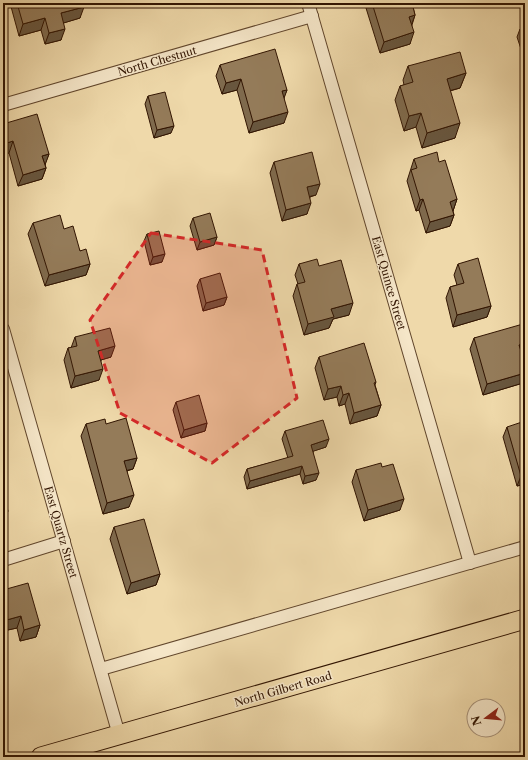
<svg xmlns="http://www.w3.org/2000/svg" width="528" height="760" font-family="'Libre Caslon Text',serif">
  <rect width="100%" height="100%" fill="#efd9aa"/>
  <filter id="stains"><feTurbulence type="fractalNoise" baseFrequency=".005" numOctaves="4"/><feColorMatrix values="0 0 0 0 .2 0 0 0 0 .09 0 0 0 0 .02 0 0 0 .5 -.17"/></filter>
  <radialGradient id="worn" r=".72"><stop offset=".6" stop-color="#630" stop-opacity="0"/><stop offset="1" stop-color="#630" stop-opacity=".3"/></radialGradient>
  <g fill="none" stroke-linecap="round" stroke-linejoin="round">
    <defs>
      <g id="street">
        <polyline points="308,3 470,563"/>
        <polyline points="3,105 312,16"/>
        <polyline points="3,329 119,735"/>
        <polyline points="3,560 64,541"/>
        <polyline points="101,669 525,547"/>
      </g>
      <polyline id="primary" points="41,757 525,619"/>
    </defs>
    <!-- street casing -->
    <use href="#street" stroke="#61462c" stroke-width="14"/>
    <!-- primary casing -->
    <use href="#primary" stroke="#321502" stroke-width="21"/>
    <!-- street -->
    <use href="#street" stroke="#f5e6c8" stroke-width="12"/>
    <!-- primary -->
    <use href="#primary" stroke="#efd9aa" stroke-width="19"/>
  </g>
  <!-- wall -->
  <g fill="#7f6a4d" stroke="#321502">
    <polygon points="10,3 83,3 80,18 63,23 61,40 45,44 41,30 19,36"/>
    <polygon points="368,3 412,3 415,15 412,25 410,44 380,53 366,8"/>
    <polygon points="525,28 525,48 521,49 517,37 520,29"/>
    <polygon points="220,65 287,90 284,97 284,123 249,133 237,90 222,94 216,76"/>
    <polygon points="408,66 466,73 460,88 450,91 455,138 422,148 416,127 404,131 395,100 400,86 404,85 403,80"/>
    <polygon points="148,96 171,133 154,138 145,104"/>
    <polygon points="3,124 49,154 45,164 46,168 42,179 18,186 9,153 3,154"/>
    <polygon points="414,159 457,199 453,211 454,215 450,226 426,233 419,210 416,211 407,181"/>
    <polygon points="274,162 316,195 310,197 307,214 282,221 270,173"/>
    <polygon points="193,218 217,237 214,245 197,250 190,226"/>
    <polygon points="33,223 64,229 90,264 86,275 45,286 28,234"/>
    <polygon points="147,234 162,262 150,265 144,241"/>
    <polygon points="299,264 319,266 349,315 333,319 329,328 304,335 293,296 297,284 298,284 295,275"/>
    <polygon points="458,264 491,306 487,317 453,327 446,298 450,287 457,285 454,275"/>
    <polygon points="200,279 227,297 224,305 203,311 197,286"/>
    <polygon points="525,330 525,352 524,353 522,354 523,383 483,395 470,349 474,338"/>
    <polygon points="75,337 111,357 101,360 99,380 71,388 64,360 68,348 71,348"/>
    <polygon points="319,357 376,382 375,385 381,405 377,416 350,424 345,404 339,406 337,397 324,400 315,368"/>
    <polygon points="176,402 207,423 205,431 181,438 173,410"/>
    <polygon points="86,424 106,424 137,458 133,469 127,471 129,507 103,514 81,436"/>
    <polygon points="507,427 525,484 517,486 503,437"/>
    <polygon points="285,431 326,447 313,451 316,480 303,484 300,474 247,489 244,477 247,469 288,458 282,439"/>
    <polygon points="382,467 400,510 364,521 352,482 356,470"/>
    <polygon points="114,527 160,574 156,585 127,594 110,539"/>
    <polygon points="3,590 40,625 36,637 20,641 17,628 3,631"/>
  </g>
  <!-- shaded-wall -->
  <g fill="#68563e" stroke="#321502">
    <polygon points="116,3 125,3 116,6"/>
    <polygon points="84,7 80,18 57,25 61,13"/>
    <polygon points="415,15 411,26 409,17"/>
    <polygon points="45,18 41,30 19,36 23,24"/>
    <polygon points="65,29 61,40 45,44 49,33"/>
    <polygon points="414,32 410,44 380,53 384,42"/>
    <polygon points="525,41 525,48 521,49 524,42"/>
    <polygon points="466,73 460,88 441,93 447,79"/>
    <polygon points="241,79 237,90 222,94 226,83"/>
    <polygon points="287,90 283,101 282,91"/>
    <polygon points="288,112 284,123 249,133 253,122"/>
    <polygon points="421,113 416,127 404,131 409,116"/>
    <polygon points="460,123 455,138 422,148 427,133"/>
    <polygon points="174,126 171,133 154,138 157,130"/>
    <polygon points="13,141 9,153 3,154 7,143"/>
    <polygon points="49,154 45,165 42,156"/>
    <polygon points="46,168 42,179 18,186 23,175"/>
    <polygon points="320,184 316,195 303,198 307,187"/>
    <polygon points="423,199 419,210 416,211 420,200"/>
    <polygon points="457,199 453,211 446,213 450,202"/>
    <polygon points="311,203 307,214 282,221 286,210"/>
    <polygon points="454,215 450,226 426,233 430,222"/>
    <polygon points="217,237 214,245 197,250 200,242"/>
    <polygon points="165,254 162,262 150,265 153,257"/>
    <polygon points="90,264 86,275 45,286 49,275"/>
    <polygon points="227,297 224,305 203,311 206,303"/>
    <polygon points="353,303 349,315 333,319 329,328 304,335 308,324 331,309"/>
    <polygon points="491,306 487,317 453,327 457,315"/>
    <polygon points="525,343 524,353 515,356 519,345"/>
    <polygon points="115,346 111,357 94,362 98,351"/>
    <polygon points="103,369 99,380 71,388 75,376"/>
    <polygon points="525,373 525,379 523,383 483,395 487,384"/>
    <polygon points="341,386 337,397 324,400 328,389"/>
    <polygon points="349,393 345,404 339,406 343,395"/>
    <polygon points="381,405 377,416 350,424 354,413"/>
    <polygon points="207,423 205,431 181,438 184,430"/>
    <polygon points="329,439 326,447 308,453 311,445"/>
    <polygon points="137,458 133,469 120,472 124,461"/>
    <polygon points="302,466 300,474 247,489 250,481"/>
    <polygon points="319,473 316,480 303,484 305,476"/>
    <polygon points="525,475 525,484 517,486 521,476"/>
    <polygon points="134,495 129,507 103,514 107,503"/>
    <polygon points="404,499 400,510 364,521 368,510"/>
    <polygon points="8,511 4,522 3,522 3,512"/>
    <polygon points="160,574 156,585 127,594 131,583"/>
    <polygon points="21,616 17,628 3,631 3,621"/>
    <polygon points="40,625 36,637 20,641 24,630"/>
  </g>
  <!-- building -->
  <g fill="#947b59" stroke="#321502">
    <polygon points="17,3 83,3 84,7 61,13 65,29 49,33 45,18 23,24"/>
    <polygon points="372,3 412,3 415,15 409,17 414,32 384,42"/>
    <polygon points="525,28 525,41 524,42 520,29"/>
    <polygon points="275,49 287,90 282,91 288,112 253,122 241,79 226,83 220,65"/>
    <polygon points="460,52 466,73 447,79 460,123 427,133 421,113 409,116 400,86 413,82 408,66"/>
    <polygon points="165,92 174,126 157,130 148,96"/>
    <polygon points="37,114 49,154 42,156 46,168 23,175 13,141 7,143 3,128 3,124"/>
    <polygon points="312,152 320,184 307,187 311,203 286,210 274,162"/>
    <polygon points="437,152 439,162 445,160 457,199 450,202 454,215 430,222 423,199 420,200 411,170 417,168 414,159"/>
    <polygon points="210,213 217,237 200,242 193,218"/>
    <polygon points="60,215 64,229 73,226 80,251 86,249 90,264 49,275 33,223"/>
    <polygon points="159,231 165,254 153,257 147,234"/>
    <polygon points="478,258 491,306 457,315 450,287 464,283 458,264"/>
    <polygon points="317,259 319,266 341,260 353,303 331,309 334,317 308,324 297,284 305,282 299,264"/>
    <polygon points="220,273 227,297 206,303 200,279"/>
    <polygon points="523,324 525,330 525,343 519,345 525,364 525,373 487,384 474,338"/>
    <polygon points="110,328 115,346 98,351 103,369 75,376 68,348 77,346 75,337"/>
    <polygon points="364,343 376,382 374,383 381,405 354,413 349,393 343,395 341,386 328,389 319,357"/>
    <polygon points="199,395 207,423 184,430 176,402"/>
    <polygon points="126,418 137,458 124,461 134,495 107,503 86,424 105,419 106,424"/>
    <polygon points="323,420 329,439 311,445 319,473 305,476 302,466 250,481 247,469 293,456 285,431"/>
    <polygon points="525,421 525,475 521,476 507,427"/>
    <polygon points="381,463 382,467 393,464 404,499 368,510 356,470"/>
    <polygon points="3,494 8,511 3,512"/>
    <polygon points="144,519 160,574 131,583 114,527"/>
    <polygon points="28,583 40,625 24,630 21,616 3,621 3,590"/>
  </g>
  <!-- marked area -->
  <path fill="#d62828" fill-opacity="0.2" stroke="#d62828" stroke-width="3" stroke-dasharray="8 5" stroke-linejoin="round" d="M151,233L262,250L297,398L212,463L120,413L90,320Z"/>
  <g text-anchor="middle" stroke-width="3" stroke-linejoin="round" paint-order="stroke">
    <!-- street labels -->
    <g font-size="11" fill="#321502" stroke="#f5e6c8">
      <text transform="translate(157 61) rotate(-16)" y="4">North Chestnut</text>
      <text transform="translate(389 283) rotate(74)" y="4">East Quince Street</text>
      <text transform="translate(61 532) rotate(74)" y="4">East Quartz Street</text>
      <text transform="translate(283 689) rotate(-16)" y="4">North Gilbert Road</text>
    </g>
  </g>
  <!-- margin -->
  <rect width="528" height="760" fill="none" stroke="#efd9aa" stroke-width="16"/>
  <rect x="4" y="4" width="520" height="752" fill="none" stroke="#321502" stroke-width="2"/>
  <rect x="8" y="8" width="512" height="744" fill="none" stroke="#321502"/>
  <!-- north arrow -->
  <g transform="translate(486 718) rotate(254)"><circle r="19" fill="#f5e6c8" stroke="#a79279"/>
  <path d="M0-3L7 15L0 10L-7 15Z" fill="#8f2418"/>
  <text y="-6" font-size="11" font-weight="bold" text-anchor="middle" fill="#321502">N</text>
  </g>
  <rect width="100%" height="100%" filter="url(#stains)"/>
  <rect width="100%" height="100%" fill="url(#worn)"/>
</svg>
